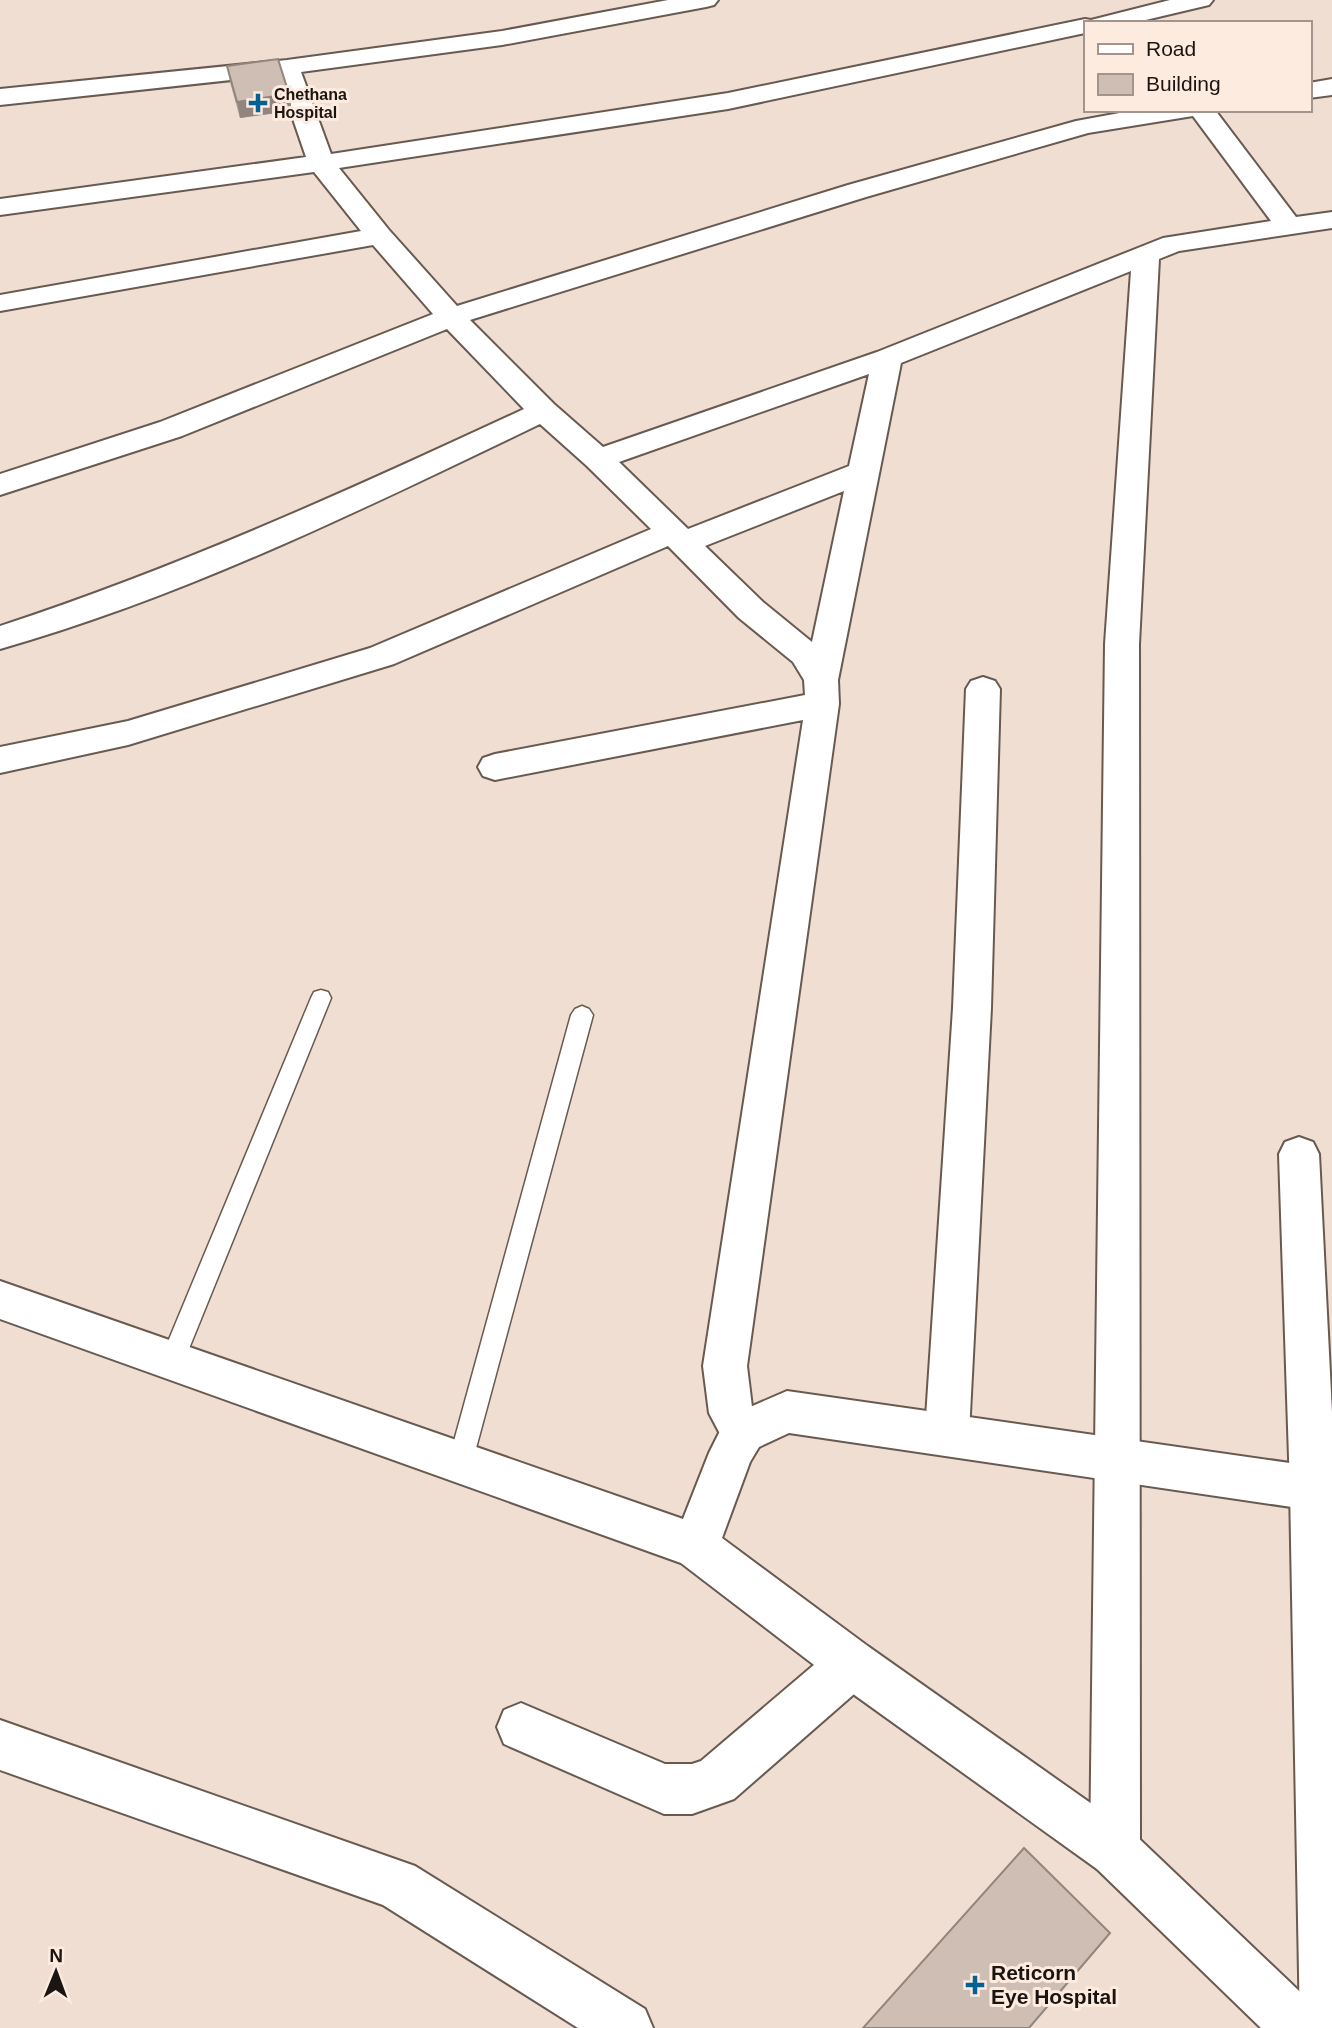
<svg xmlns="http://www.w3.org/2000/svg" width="1332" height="2028" font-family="Arial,sans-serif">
  <rect width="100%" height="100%" fill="#f0ded3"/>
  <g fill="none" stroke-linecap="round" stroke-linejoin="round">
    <defs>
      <g id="service">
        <polygon points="321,990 328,992 331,998 184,1361 180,1369 172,1372 164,1369 160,1361 311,998 314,992"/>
        <polygon points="582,1006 589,1009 593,1015 472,1463 469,1471 460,1475 451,1471 448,1463 571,1015 575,1009"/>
      </g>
      <g id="minor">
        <path d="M668,0H718L714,5L706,7L502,45L301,72L331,154L728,93L1085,19L1091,20L1170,0H1213L1209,5L1133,23H1085V33L728,109L339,168L389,230L457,306L848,185L1076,121L1136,110H1215L1296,217L1332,212V228L1179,251L1159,259L1139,644L1140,1851L1133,1869L1115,1876L1097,1869L1090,1851L1105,644L1131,271L901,363L838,680L839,704L747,1366L752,1407L765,1432L759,1447L743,1453L727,1447L709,1413L703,1366L803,720L495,780L483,776L478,767L483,758L495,754L805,695L804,680L793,662L739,618L668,546L394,664L128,745L0,773V747L128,721L370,648L651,529L587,466L540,424C365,508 187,596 0,649V626C180,567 352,489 524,409L447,329L182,436L0,495V474L160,422L433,314L373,245L0,311V295L361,231L314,172L0,215V199L306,157L278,75L0,105V89L287,60L502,31ZM1193,116L1271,221L1163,238L877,352L603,447L554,404L470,320L866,197L1088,133ZM869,374L849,466L688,529L619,462ZM844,491L812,642L763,602L705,546Z"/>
        <polygon points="1332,79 1332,95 1309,98 1309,83"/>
        <polygon points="983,677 995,681 1000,689 991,1008 969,1433 963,1448 947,1454 931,1448 925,1433 953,1008 966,689 971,681"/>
        <polygon points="1299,1137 1313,1142 1319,1154 1332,1413 1332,2028 1300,2028 1290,1488 1279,1154 1285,1142"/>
        <polygon points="852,1640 869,1647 876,1664 869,1681 734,1799 692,1814 664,1814 504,1744 497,1727 504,1710 521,1703 665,1764 692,1764 701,1761 835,1647"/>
        <polygon points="0,1720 415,1866 645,2009 653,2028 578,2028 383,1905 0,1770"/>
      </g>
      <polygon id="tertiary" points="0,1281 683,1519 709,1453 727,1417 787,1391 1332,1469 1332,1513 789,1433 759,1447 750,1462 722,1538 869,1647 1133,1833 1318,2009 1326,2028 1261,2028 1097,1869 835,1681 681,1563 0,1319"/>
    </defs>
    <!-- service casing -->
    <use href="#service" stroke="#685a50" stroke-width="3"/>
    <!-- minor casing -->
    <use href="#minor" stroke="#685a50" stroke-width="4"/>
    <!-- tertiary casing -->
    <use href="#tertiary" stroke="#685a50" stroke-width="4"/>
    <!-- service -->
    <use href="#service" fill="#fff" fill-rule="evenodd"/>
    <!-- minor -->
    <use href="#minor" fill="#fff" fill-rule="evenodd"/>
    <!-- tertiary -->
    <use href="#tertiary" fill="#fff" fill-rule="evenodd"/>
  </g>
  <!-- wall -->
  <polygon fill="#b2a39a" points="227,66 289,94 292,111 240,118 230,82"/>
  <!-- shaded-wall -->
  <polygon fill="#91857d" points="289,94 292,111 240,118 237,102"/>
  <!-- building -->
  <g fill="#cfbeb3" stroke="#91857d" stroke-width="2">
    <polygon points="278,59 289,94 237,102 227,66"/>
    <polygon points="1024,1848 1110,1933 1029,2028 863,2028"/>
  </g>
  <!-- markers -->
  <g fill="#046292" stroke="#fdebe0" stroke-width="2.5">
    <path d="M254.5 92.5h7v7h7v7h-7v7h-7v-7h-7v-7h7z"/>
    <path d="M971.5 1974.5h7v7h7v7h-7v7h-7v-7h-7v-7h7z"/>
  </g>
  <g text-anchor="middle" stroke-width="6" stroke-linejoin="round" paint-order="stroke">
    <!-- far-poi labels -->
    <g font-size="16" font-weight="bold" fill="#1b1511" stroke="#fdebe0" text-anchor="start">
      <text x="274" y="100">Chethana<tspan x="274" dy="18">Hospital</tspan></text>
    </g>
    <!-- near-poi labels -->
    <g font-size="21" font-weight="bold" fill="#1b1511" stroke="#fdebe0" text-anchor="start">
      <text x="991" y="1980">Reticorn<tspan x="991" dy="24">Eye Hospital</tspan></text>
    </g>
  </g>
  <!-- legend -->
  <rect x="1084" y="21" width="228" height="91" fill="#fdebe0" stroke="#a3958d" stroke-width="2"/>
  <rect x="1098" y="44" width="35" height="10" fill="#ffffff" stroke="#a3958d" stroke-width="2"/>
  <text x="1146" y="56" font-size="21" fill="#1b1511">Road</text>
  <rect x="1098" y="74" width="35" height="21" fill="#cfbeb3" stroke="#a3958d" stroke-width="2"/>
  <text x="1146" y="91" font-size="21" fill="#1b1511">Building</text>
  <!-- north arrow -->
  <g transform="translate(56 1972) rotate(1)" stroke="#fdebe0" stroke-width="5" paint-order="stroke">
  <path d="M0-5L12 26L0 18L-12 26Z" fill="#1b1511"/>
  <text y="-10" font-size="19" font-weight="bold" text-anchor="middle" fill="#1b1511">N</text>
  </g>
</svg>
